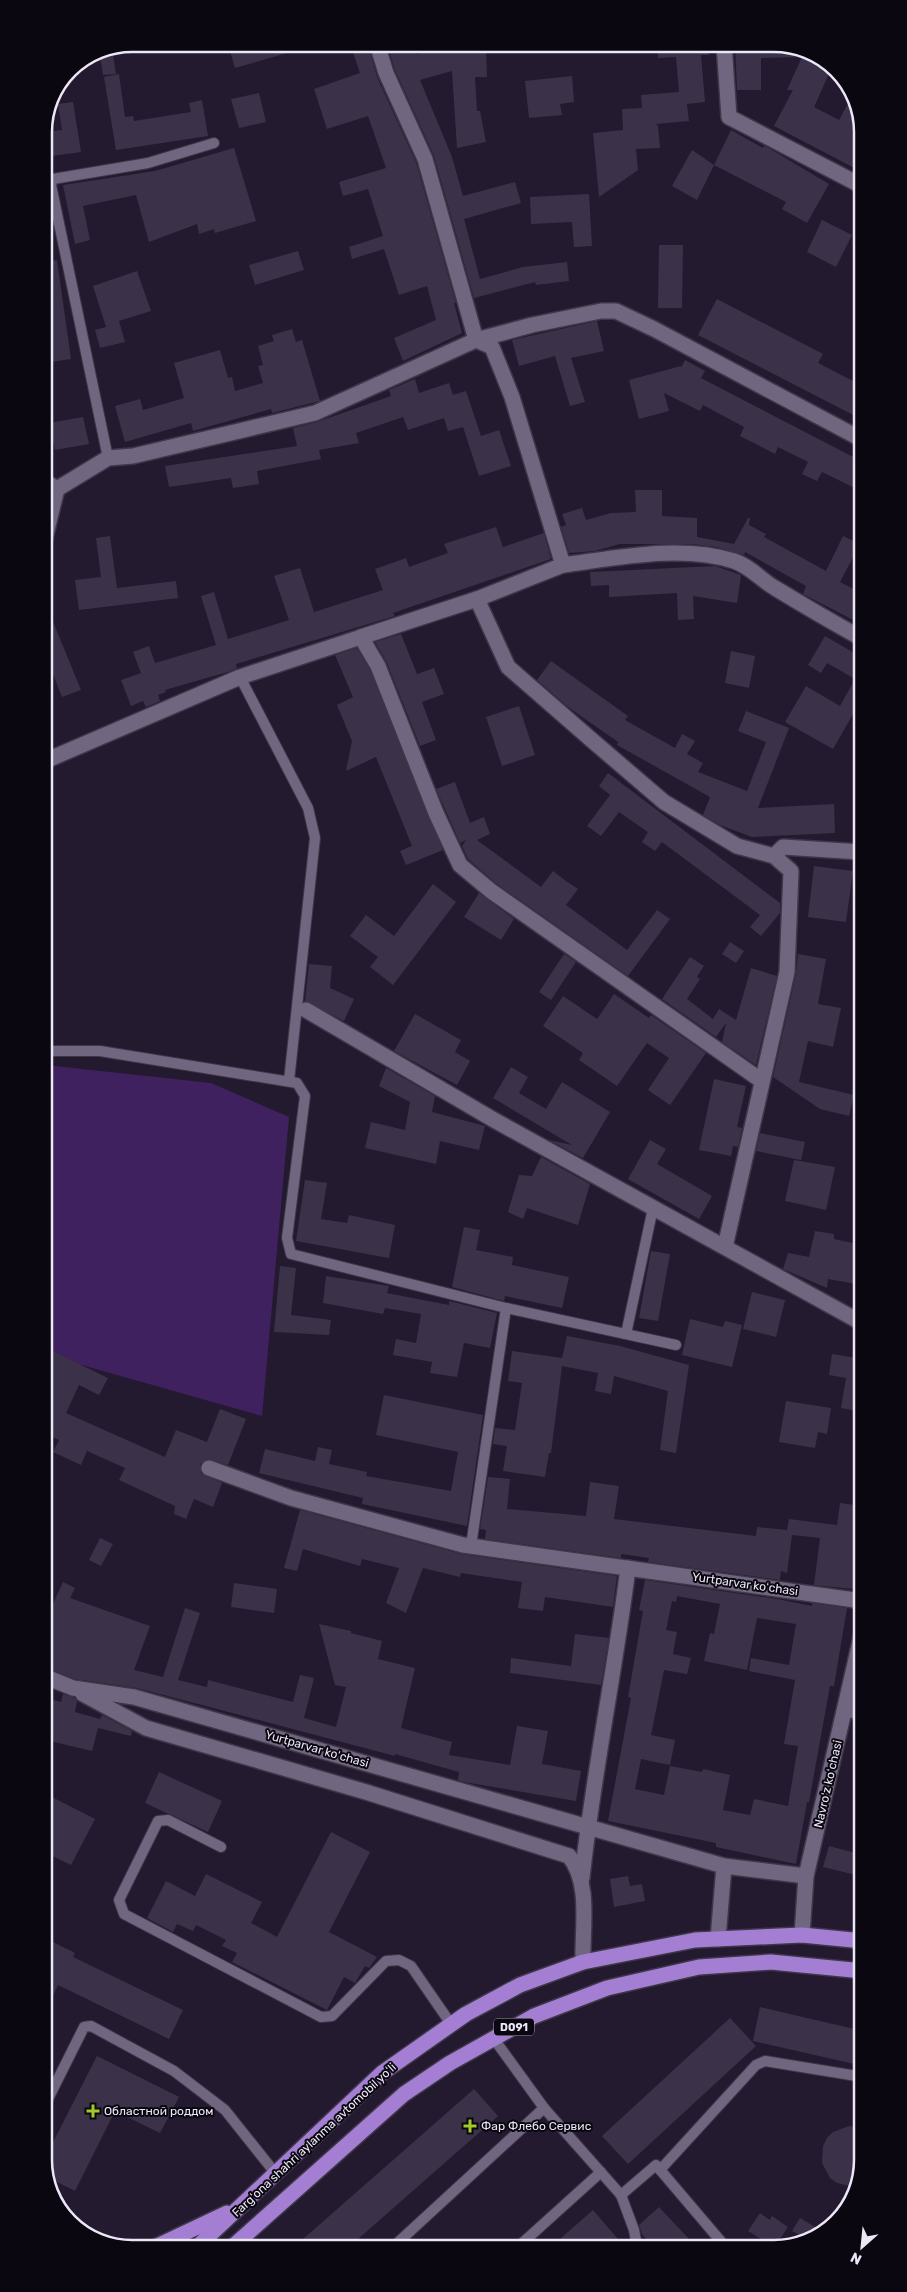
<svg xmlns="http://www.w3.org/2000/svg" width="907" height="2292" font-family="Rubik,sans-serif">
  <rect width="100%" height="100%" fill="#231a2f"/>
  <!-- green -->
  <polygon fill="#402160" points="45,1065 211,1083 289,1117 262,1416 50,1356 46,1359"/>
  <!-- building -->
  <g fill="#3b3249" fill-rule="evenodd">
    <polygon points="228,44 305,44 305,48 235,68"/>
    <polygon points="350,44 368,44 377,77 416,162 456,303 454,303 462,333 403,361 394,338 436,320 427,286 399,295 384,249 352,259 349,247 383,236 368,189 343,196 339,182 386,168 368,116 327,129 314,89 360,73"/>
    <polygon points="387,44 415,44 417,54 455,44 486,44 487,77 475,77 477,111 480,111 486,142 457,148 452,71 420,80 452,157 463,196 515,182 521,203 464,219 480,279 523,267 567,262 569,281 536,285 535,282 474,298 434,156 395,70"/>
    <polygon points="657,44 708,44 709,55 701,55 705,102 687,104 689,121 656,124 658,126 660,148 636,149 638,170 599,197 593,133 623,130 622,109 642,108 641,95 679,92 676,57 658,58"/>
    <polygon points="735,44 780,44 829,63 832,67 814,107 839,120 847,105 860,111 860,171 774,126 793,90 787,90 802,57 761,58 761,90 737,90"/>
    <polygon points="112,48 116,74 103,75 99,50"/>
    <polygon points="119,74 125,117 133,116 134,121 191,112 189,103 202,100 208,136 116,150 104,77"/>
    <polygon points="572,76 574,102 560,104 562,115 529,118 525,81"/>
    <polygon points="259,93 266,122 239,128 231,99"/>
    <polygon points="73,102 81,152 44,157 44,132 62,130 58,104"/>
    <polygon points="731,130 763,148 764,146 767,147 829,184 807,223 782,209 786,202 714,165"/>
    <polygon points="234,148 256,221 215,233 214,229 199,234 197,224 149,242 136,195 83,206 90,240 75,244 63,185 155,171"/>
    <polygon points="692,150 714,165 697,200 672,186"/>
    <polygon points="589,194 592,246 574,247 572,222 531,224 530,197"/>
    <polygon points="822,220 852,235 836,267 807,252"/>
    <polygon points="659,245 683,245 682,308 658,308"/>
    <polygon points="298,251 304,270 255,285 249,265"/>
    <polygon points="57,260 71,359 44,363 44,262"/>
    <polygon points="137,271 151,311 119,321 125,342 100,348 95,330 106,327 93,286"/>
    <polygon points="717,299 823,354 818,363 861,385 861,419 698,335"/>
    <polygon points="597,321 604,351 571,358 585,402 570,406 555,356 519,366 512,340"/>
    <polygon points="292,329 296,342 302,340 320,401 272,413 271,409 193,431 191,423 125,442 115,406 140,399 143,410 184,398 174,363 220,350 228,378 232,377 235,391 263,383 258,366 263,365 258,346 274,341 272,335"/>
    <polygon points="685,360 705,371 701,378 861,461 861,491 822,472 817,481 802,474 808,462 778,447 775,454 740,436 744,427 703,405 700,411 664,393 669,411 639,419 629,380 681,366 681,368"/>
    <polygon points="415,379 419,393 449,383 453,395 466,391 481,436 499,430 511,466 479,476 463,427 448,431 444,418 408,430 403,417 356,433 359,443 319,450 321,459 257,471 259,484 233,488 231,478 169,487 165,466 297,446 293,428 317,422 391,396 389,390"/>
    <polygon points="83,417 89,444 55,450 49,423"/>
    <polygon points="635,490 662,490 662,516 697,518 697,537 734,544 748,518 750,518 749,525 766,534 764,537 826,571 843,536 860,544 840,582 861,593 861,624 803,594 806,586 745,552 744,555 716,547 693,544 620,544 595,551 569,553 561,527 566,525 562,514 582,508 586,520 611,513 636,512"/>
    <polygon points="496,527 503,547 544,533 551,559 393,613 395,616 236,664 237,668 231,671 165,690 166,692 158,695 160,701 146,707 143,701 131,706 121,680 141,673 133,652 149,646 155,663 216,645 201,596 214,592 228,639 289,620 274,576 300,568 314,612 383,590 375,569 406,558 409,567 448,553 444,544"/>
    <polygon points="110,536 117,588 176,581 178,598 79,610 75,580 101,577 96,538"/>
    <polygon points="715,566 741,575 737,603 693,596 694,619 678,620 677,593 609,597 609,585 591,586 590,572"/>
    <polygon points="45,602 81,690 62,697 45,654"/>
    <polygon points="401,634 417,674 434,668 444,694 422,702 436,740 420,746 387,663 375,642"/>
    <polygon points="825,636 861,657 861,711 856,709 833,749 785,722 806,686 840,706 855,679 827,663 821,673 808,665"/>
    <polygon points="357,648 370,670 443,850 406,865 400,851 412,846 376,757 346,771 352,741 337,705 353,697 335,655"/>
    <polygon points="731,651 755,656 749,688 725,683"/>
    <polygon points="551,661 628,716 625,720 675,748 682,734 695,741 687,754 703,763 698,772 747,791 766,742 738,731 746,711 789,728 758,808 834,804 835,833 752,837 720,825 703,815 710,797 617,745 618,742 568,707 537,680"/>
    <polygon points="519,706 535,755 502,766 486,717"/>
    <polygon points="608,773 780,903 780,913 761,936 750,927 760,915 662,842 655,851 642,842 648,832 619,812 601,836 587,826 610,795 599,786"/>
    <polygon points="455,782 470,823 484,817 490,834 477,840 541,887 553,871 566,881 578,889 566,905 627,950 657,910 670,919 628,976 497,884 468,859 462,846 466,840 460,843 436,789"/>
    <polygon points="814,866 853,871 846,922 808,917"/>
    <polygon points="433,884 456,902 393,985 370,967 378,957 350,936 366,915 394,936"/>
    <polygon points="479,893 514,919 501,940 464,917"/>
    <polygon points="730,942 744,951 736,963 722,954"/>
    <polygon points="564,954 576,962 551,1000 539,992"/>
    <polygon points="798,954 826,959 818,1004 841,1008 833,1047 808,1041 799,1082 854,1095 849,1116 820,1109 773,1077 796,974"/>
    <polygon points="690,957 704,966 697,977 700,979 687,999 713,1019 719,1009 736,1020 751,968 777,976 756,1065 722,1042 726,1023 716,1037 662,999"/>
    <polygon points="309,964 332,966 330,988 354,999 344,1021 305,1001"/>
    <polygon points="614,994 649,1018 651,1015 706,1053 670,1105 648,1090 669,1058 647,1043 617,1086 579,1060 583,1053 543,1026 563,996 597,1019"/>
    <polygon points="415,1014 461,1040 455,1052 470,1061 457,1085 394,1051"/>
    <polygon points="511,1067 528,1077 519,1093 546,1109 562,1082 610,1112 583,1158 549,1140 572,1145 493,1098"/>
    <polygon points="386,1068 435,1096 432,1112 485,1126 479,1150 440,1141 436,1164 365,1148 371,1122 405,1130 410,1102 379,1086"/>
    <polygon points="714,1079 746,1086 737,1127 742,1128 738,1147 733,1146 731,1156 699,1150"/>
    <polygon points="760,1133 805,1142 801,1160 756,1151"/>
    <polygon points="650,1140 666,1149 657,1164 712,1196 699,1219 628,1179"/>
    <polygon points="541,1157 590,1184 578,1225 527,1208 523,1219 508,1212 519,1175 532,1176"/>
    <polygon points="794,1160 835,1167 826,1210 785,1201"/>
    <polygon points="305,1180 327,1183 321,1219 347,1223 349,1215 395,1225 389,1258 296,1241"/>
    <polygon points="464,1227 480,1230 476,1250 513,1257 512,1265 569,1277 562,1308 505,1296 504,1301 452,1287"/>
    <polygon points="815,1231 834,1234 834,1239 862,1245 862,1285 828,1279 827,1288 783,1269 788,1253 809,1257"/>
    <polygon points="651,1251 670,1254 658,1321 639,1318"/>
    <polygon points="280,1266 296,1268 291,1315 331,1320 329,1335 274,1332"/>
    <polygon points="326,1276 389,1286 387,1293 449,1305 449,1301 497,1313 490,1348 464,1343 457,1377 430,1373 432,1362 393,1355 396,1339 416,1343 421,1314 385,1308 383,1314 323,1303"/>
    <polygon points="752,1292 785,1300 776,1337 743,1329"/>
    <polygon points="690,1319 723,1327 725,1321 742,1325 732,1367 682,1355"/>
    <polygon points="567,1336 620,1346 689,1365 676,1453 660,1450 668,1391 614,1376 611,1394 595,1391 598,1373 562,1366 551,1453 549,1453 545,1477 503,1471 507,1446 493,1444 495,1428 515,1430 522,1383 508,1381 512,1351 562,1358"/>
    <polygon points="46,1348 108,1378 99,1395 79,1385 66,1413 165,1457 176,1430 207,1442 220,1409 246,1419 228,1465 208,1459 200,1464 202,1474 222,1483 213,1507 194,1499 186,1519 174,1514 175,1506 119,1480 125,1468 87,1451 81,1465 53,1452 59,1440 46,1434"/>
    <polygon points="832,1354 862,1359 862,1412 841,1408 846,1378 829,1375"/>
    <polygon points="384,1395 483,1415 467,1526 362,1504 363,1498 259,1473 265,1449 315,1461 318,1447 332,1450 329,1464 367,1472 366,1476 451,1491 458,1452 376,1435"/>
    <polygon points="786,1401 831,1408 827,1434 818,1432 815,1448 779,1442"/>
    <polygon points="488,1477 510,1479 507,1509 586,1516 590,1482 619,1486 614,1519 756,1536 757,1527 787,1530 789,1519 837,1525 840,1503 862,1506 853,1589 814,1585 820,1538 792,1535 787,1573 781,1571 780,1580 648,1562 649,1558 621,1554 621,1558 485,1539 486,1530 480,1529"/>
    <polygon points="300,1510 461,1554 617,1576 613,1607 545,1597 543,1611 518,1608 522,1582 461,1573 460,1577 423,1568 406,1613 386,1603 399,1568 362,1559 360,1566 303,1549 297,1571 284,1568"/>
    <polygon points="100,1538 113,1544 101,1566 89,1560"/>
    <path d="M645,1580L777,1599L812,1606V1603L847,1608L834,1686H830L809,1802H807L796,1864L716,1847V1843L608,1821L631,1698L628,1697L643,1611L639,1610ZM677,1596L720,1604L714,1634L710,1633L704,1661L747,1670L757,1618L796,1624L789,1665L751,1658L749,1671L795,1680L784,1744L798,1746L788,1806L754,1799L750,1815L723,1810L730,1775L703,1769L702,1772L670,1766L664,1795L635,1789L641,1759L670,1765L675,1740L651,1735L664,1670L687,1674L691,1658L673,1654L677,1632L666,1630L672,1601L676,1602Z"/>
    <polygon points="63,1582 75,1588 70,1598 150,1626 134,1670 163,1677 185,1608 200,1613 178,1680 207,1687 208,1680 293,1702 300,1675 314,1678 304,1718 336,1727 346,1687 335,1685 319,1624 351,1631 351,1633 382,1641 378,1659 415,1668 401,1728 452,1742 449,1755 510,1765 517,1726 548,1731 542,1764 581,1771 576,1801 464,1782 458,1780 459,1772 395,1754 395,1756 137,1688 75,1679 46,1668 46,1619"/>
    <polygon points="234,1583 277,1589 274,1613 231,1607"/>
    <polygon points="575,1634 609,1638 601,1685 510,1673 511,1658 571,1666"/>
    <polygon points="63,1694 75,1698 77,1701 75,1712 100,1719 102,1715 132,1731 131,1736 98,1728 92,1751 46,1740 46,1698 61,1702"/>
    <polygon points="159,1772 222,1801 208,1832 145,1803"/>
    <polygon points="46,1794 95,1819 71,1865 46,1853"/>
    <polygon points="331,1832 370,1852 329,1932 377,1957 369,1968 365,1966 355,1983 344,1977 327,2010 232,1962 237,1953 222,1946 226,1940 196,1925 193,1931 177,1924 173,1932 147,1918 166,1881 195,1896 206,1874 262,1902 251,1923 277,1937"/>
    <polygon points="829,1846 863,1855 860,1876 823,1867"/>
    <polygon points="628,1876 630,1886 642,1884 645,1901 614,1907 610,1879"/>
    <polygon points="47,1939 75,1953 73,1957 183,2010 169,2039 58,1985 47,2008"/>
    <polygon points="760,2007 863,2031 863,2066 753,2041"/>
    <polygon points="730,2018 756,2046 628,2164 602,2136"/>
    <polygon points="97,2056 179,2097 160,2133 115,2111 75,2191 47,2177 47,2154"/>
    <polygon points="474,2089 498,2116 349,2247 294,2247"/>
    <polygon points="849,2126 863,2128 863,2160 854,2187 837,2183 830,2178 822,2163 823,2146 827,2138 833,2132"/>
    <polygon points="659,2207 689,2239 681,2246 652,2246 642,2234 639,2225"/>
    <polygon points="593,2210 624,2246 552,2246"/>
    <polygon points="760,2213 770,2220 772,2216 788,2227 776,2245 771,2245 748,2231"/>
    <polygon points="800,2218 820,2230 807,2239 792,2231"/>
  </g>
  <g fill="none" stroke-linecap="round" stroke-linejoin="round">
    <defs>
      <g id="service">
        <polyline points="108,458 51,185 53,179 148,163 214,143"/>
        <polyline points="240,677 308,808 315,838 289,1081"/>
        <polyline points="45,1051 100,1051 297,1083 305,1096 287,1238 291,1254 506,1308 471,1546"/>
        <polyline points="506,1308 676,1345"/>
        <polyline points="626,1334 653,1208"/>
        <polyline points="221,1847 168,1820 158,1821 119,1900 124,1914 321,2017 332,2016 386,1961 399,1960 411,1966 451,2024"/>
        <polyline points="47,2101 84,2027 91,2026 174,2071 225,2110 276,2174"/>
        <polyline points="544,2108 621,2195 656,2165 724,2245"/>
        <polyline points="660,2170 756,2065 765,2061 863,2077"/>
        <polyline points="621,2195 634,2230 637,2246"/>
        <polyline points="519,2246 601,2172"/>
        <polyline points="393,2247 544,2108 494,2039"/>
      </g>
      <g id="minor">
        <polyline points="377,44 386,73 425,159 476,340 492,347 512,397 563,565 477,599 508,667 594,742 664,802 737,846 774,856 791,871 787,972 725,1247"/>
        <polyline points="724,44 729,117 860,185"/>
        <polyline points="44,481 57,489"/>
        <polyline points="45,538 57,489 108,458 133,456 315,413 476,340 532,325 601,311 616,311 654,329 861,439"/>
        <path d="M563,565C616,558 682,544 734,561C750,566 761,580 775,588C803,605 832,622 861,638"/>
        <polyline points="477,599 361,637 378,666 436,813 460,865 491,891 762,1081"/>
        <polyline points="45,761 240,677 361,637"/>
        <polyline points="774,856 783,847 861,852"/>
        <polyline points="306,1010 494,1120 862,1323"/>
        <polyline points="209,1468 291,1498 463,1545 862,1601"/>
        <polyline points="46,1677 73,1688 134,1697 724,1866 806,1876"/>
        <path d="M83,1694L146,1728L366,1792L569,1856C591,1883 582,1928 583,1962"/>
        <polyline points="846,1709 863,1713"/>
        <path d="M582,1878C593,1774 615,1672 628,1568"/>
        <polyline points="802,1935 806,1876 862,1633"/>
        <polyline points="718,1939 724,1866"/>
      </g>
      <g id="trunk">
        <polyline points="153,2248 227,2213"/>
        <polyline points="196,2248 382,2073 466,2014 520,1985 583,1962 695,1940 802,1935 863,1941"/>
        <polyline points="231,2248 404,2094 450,2063 534,2016 607,1988 699,1967 771,1962 863,1971"/>
      </g>
    </defs>
    <!-- service casing -->
    <use href="#service" stroke="#3e3748" stroke-width="12"/>
    <!-- minor casing -->
    <use href="#minor" stroke="#3e3748" stroke-width="18"/>
    <!-- trunk casing -->
    <use href="#trunk" stroke="#3e3748" stroke-width="18"/>
    <!-- service -->
    <use href="#service" stroke="#716680" stroke-width="10"/>
    <!-- minor -->
    <use href="#minor" stroke="#716680" stroke-width="15"/>
    <!-- trunk -->
    <use href="#trunk" stroke="#a47ed3" stroke-width="15"/>
  </g>
  <!-- markers -->
  <g fill="#a1c92a" stroke="#0b0710" stroke-width="2">
    <path d="M90.5 2103.5h5v5h5v5h-5v5h-5v-5h-5v-5h5z"/>
    <path d="M467.5 2118.5h5v5h5v5h-5v5h-5v-5h-5v-5h5z"/>
  </g>
  <g text-anchor="middle" stroke-width="4" stroke-linejoin="round" paint-order="stroke">
    <!-- shield labels -->
    <rect fill="#0b0710" stroke="#a8a4b1" stroke-width="1" x="494" y="2018.5" width="40" height="17" rx="4"/>
    <g font-size="11" font-weight="bold" fill="#ece7f6">
      <text x="514" y="2031">D091</text>
    </g>
    <!-- street labels -->
    <g font-size="12" fill="#ece7f6" stroke="#0b0710">
      <text transform="translate(745 1584) rotate(8)" y="4">Yurtparvar koʻchasi</text>
      <text transform="translate(317 1749) rotate(16)" y="4">Yurtparvar koʻchasi</text>
      <text transform="translate(828 1784) rotate(-77)" y="4">Navroʻz koʻchasi</text>
      <text transform="translate(314 2140) rotate(-43)" y="4">Fargʻona shahri aylanma avtomobil yoʻli</text>
    </g>
    <!-- poi labels -->
    <g font-size="12" fill="#ece7f6" stroke="#0b0710" text-anchor="start">
      <text x="104" y="2115">Областной роддом</text>
      <text x="481" y="2130">Фар Флебо Сервис</text>
    </g>
  </g>
  <!-- crop -->
  <path d="M0 0H907V2292H0ZM132 52H774A80 80 0 0 1 854 132V2160A80 80 0 0 1 774 2240H132A80 80 0 0 1 52 2160V132A80 80 0 0 1 132 52Z" fill="#0b0710" fill-rule="evenodd"/>
  <path fill="none" stroke="#ece7f6" stroke-width="2.5" d="M132 52H774A80 80 0 0 1 854 132V2160A80 80 0 0 1 774 2240H132A80 80 0 0 1 52 2160V132A80 80 0 0 1 132 52Z"/>
  <!-- north arrow -->
  <g transform="translate(862 2247) rotate(207)" stroke="#0b0710" stroke-width="4" paint-order="stroke">
  <path d="M0-4L9 19L0 12L-9 19Z" fill="#ece7f6"/>
  <text y="-8" font-size="14" font-weight="bold" text-anchor="middle" fill="#ece7f6">N</text>
  </g>
</svg>
